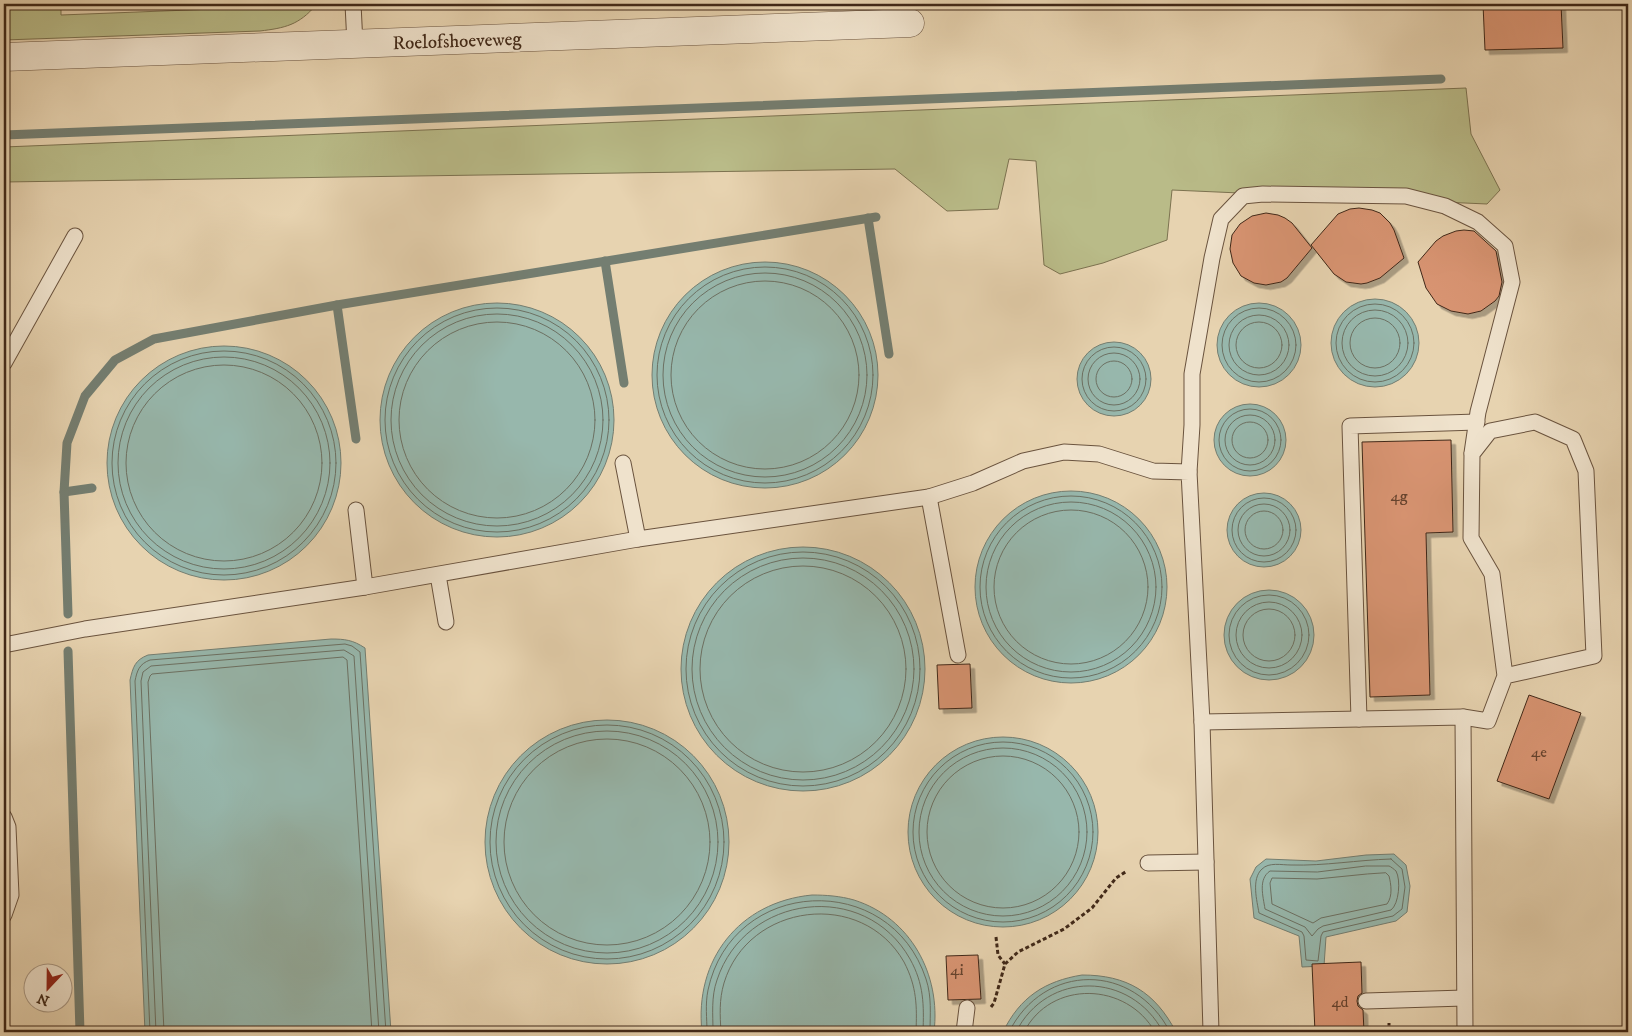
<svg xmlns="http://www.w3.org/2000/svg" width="1632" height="1036" font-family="'IM FELL DW Pica',serif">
  <defs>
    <filter id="shadow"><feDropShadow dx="4.5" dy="4.5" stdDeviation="0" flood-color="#0004"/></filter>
  </defs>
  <rect width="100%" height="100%" fill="#e7d3b0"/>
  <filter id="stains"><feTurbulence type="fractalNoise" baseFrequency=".004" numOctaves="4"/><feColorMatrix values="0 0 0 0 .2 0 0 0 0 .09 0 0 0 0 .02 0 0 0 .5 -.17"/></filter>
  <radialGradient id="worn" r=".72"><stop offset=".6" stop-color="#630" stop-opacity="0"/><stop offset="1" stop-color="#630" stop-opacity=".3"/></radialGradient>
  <!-- green -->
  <g fill="#b9bb88" stroke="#7c7250">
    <path d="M4,4H61V15L316,5C299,25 285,28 260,31L4,40Z"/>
    <polygon points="1466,88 1471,134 1500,190 1487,204 1172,190 1167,240 1103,263 1060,274 1044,265 1036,161 1009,159 998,209 947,211 895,169 4,182 4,147"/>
  </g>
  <!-- water -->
  <g fill="#97b7ac" stroke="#747e71">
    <circle cx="765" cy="375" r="113"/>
    <circle cx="1375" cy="343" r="44"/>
    <circle cx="497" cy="420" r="117"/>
    <circle cx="1259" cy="345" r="42"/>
    <circle cx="1114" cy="379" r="37"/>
    <circle cx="224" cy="463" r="117"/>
    <circle cx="1250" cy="440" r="36"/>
    <circle cx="1071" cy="587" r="96"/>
    <circle cx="1264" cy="530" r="37"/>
    <circle cx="803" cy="669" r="122"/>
    <circle cx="1269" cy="635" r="45"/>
    <path d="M331,639C345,639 353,640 365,648L391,1032H145L130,680C133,667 135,660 148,655Z"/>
    <circle cx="607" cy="842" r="122"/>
    <circle cx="1003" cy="832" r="95"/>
    <polygon points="1394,854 1406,865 1410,886 1407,912 1396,921 1326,937 1324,966 1302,967 1299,936 1254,918 1250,879 1256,867 1266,859 1316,861 1366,855"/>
    <path d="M812,895C826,895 840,896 854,900C911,918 941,975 934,1032H702C694,960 739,902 812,895Z"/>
    <path d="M1082,975C1127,975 1155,992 1176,1032H1003C1020,997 1045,981 1082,975Z"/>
  </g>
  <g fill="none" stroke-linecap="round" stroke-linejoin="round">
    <!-- shore -->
    <g stroke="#6c7062" stroke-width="1">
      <circle cx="765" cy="375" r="108"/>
      <circle cx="765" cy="375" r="102"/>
      <circle cx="765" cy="375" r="94"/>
      <circle cx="1375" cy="343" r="39"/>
      <circle cx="497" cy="420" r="112"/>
      <circle cx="1259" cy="345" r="37"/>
      <circle cx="1375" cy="343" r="33"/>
      <circle cx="497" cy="420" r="106"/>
      <circle cx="1259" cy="345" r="30"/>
      <circle cx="1375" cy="343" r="25"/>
      <circle cx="497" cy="420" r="98"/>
      <circle cx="1259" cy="345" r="23"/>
      <circle cx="1114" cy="379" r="32"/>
      <circle cx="224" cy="463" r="112"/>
      <circle cx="1114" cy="379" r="26"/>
      <circle cx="224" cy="463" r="106"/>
      <circle cx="1114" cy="379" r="18"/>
      <circle cx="224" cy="463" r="98"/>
      <circle cx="1250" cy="440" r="31"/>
      <circle cx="1250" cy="440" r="25"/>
      <circle cx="1250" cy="440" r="18"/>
      <circle cx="1071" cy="587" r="91"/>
      <circle cx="1264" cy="530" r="32"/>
      <circle cx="1071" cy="587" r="85"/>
      <circle cx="1264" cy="530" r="26"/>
      <circle cx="1071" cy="587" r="77"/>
      <circle cx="1264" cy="530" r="19"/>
      <circle cx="803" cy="669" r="117"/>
      <circle cx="803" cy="669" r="111"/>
      <circle cx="803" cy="669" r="103"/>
      <circle cx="1269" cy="635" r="40"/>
      <circle cx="1269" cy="635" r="33"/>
      <circle cx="1269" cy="635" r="26"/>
      <circle cx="607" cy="842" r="117"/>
      <circle cx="607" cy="842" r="111"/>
      <circle cx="607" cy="842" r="103"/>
      <circle cx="1003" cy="832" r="90"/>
      <circle cx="1003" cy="832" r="84"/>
      <circle cx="1003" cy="832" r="76"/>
      <path d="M1391,859L1402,869L1405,887L1402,909L1393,916L1323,932L1321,936L1318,961L1306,960L1304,936L1302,932L1259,913C1257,901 1251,879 1262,869C1269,862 1281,865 1291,865C1325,866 1357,860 1391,859Z"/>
      <path d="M1366,866H1389C1390,866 1395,870 1396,871C1401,880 1399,904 1391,910L1323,926L1318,929L1312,936L1305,927L1265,909C1263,896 1258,879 1270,871L1317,872Z"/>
      <path d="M1386,873L1389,876C1391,884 1393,896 1387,904L1321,918L1313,923L1272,904L1270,883L1272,878L1317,879L1367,874Z"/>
      <path d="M150,1032L135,681C137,671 139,664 150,660L345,644L352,646L360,652L386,1032"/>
      <polyline points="156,1032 141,681 143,672 151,666 344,650 354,656 379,1032"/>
      <polyline points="164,1032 148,682 150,676 152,674 343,657 347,660 372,1032"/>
      <path d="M707,1032C707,1018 705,1005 708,990C732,877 890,869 926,979C932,997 930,1014 930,1032"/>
      <path d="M713,1032C713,1014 711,997 717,980C745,894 865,879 910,959C924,984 924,1005 923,1032"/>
      <path d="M721,1032C720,1015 719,1000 724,983C748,903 862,888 904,962C917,987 917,1006 916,1032"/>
      <path d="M1009,1032C1044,962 1134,962 1170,1032"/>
      <path d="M1016,1032C1047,970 1131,971 1163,1032"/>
      <path d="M1024,1032C1051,979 1127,982 1155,1032"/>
    </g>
    <!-- stream -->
    <g stroke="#747e71" stroke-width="9">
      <polyline points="4,135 1441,79"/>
      <polyline points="868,218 889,354"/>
      <polyline points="605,261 624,383"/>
      <polyline points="337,305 356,439"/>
      <polyline points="92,488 64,492 67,443 85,396 115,360 154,339 337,305 876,217"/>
      <polyline points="64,492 68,614"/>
      <polyline points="68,651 80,1032"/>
    </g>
  </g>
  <!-- building -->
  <g fill="#d89472" stroke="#402818" filter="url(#shadow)">
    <polygon points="1483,4 1561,4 1563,48 1485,50"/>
    <polygon points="1359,208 1372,210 1380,213 1390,223 1394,230 1404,258 1380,278 1367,283 1361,284 1346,282 1334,274 1311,245 1338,214 1350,209"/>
    <polygon points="1266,213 1278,215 1285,218 1292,223 1312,248 1287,278 1281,282 1266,285 1254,283 1241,276 1233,263 1230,249 1232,235 1240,224 1252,216"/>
    <polygon points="1464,230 1474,231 1496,251 1502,282 1499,296 1495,301 1481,311 1468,314 1451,311 1437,304 1426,288 1418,262 1436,241 1443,236 1456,231"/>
    <polygon points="1451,440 1453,532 1426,533 1430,695 1370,697 1362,442"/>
    <polygon points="970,664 972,708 939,709 937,665"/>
    <polygon points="1529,695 1581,713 1549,799 1497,781"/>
    <polygon points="978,955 981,999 948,1000 946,956"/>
    <polygon points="1361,962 1362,993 1358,996 1357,1001 1358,1006 1363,1010 1364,1032 1315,1032 1312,964"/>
  </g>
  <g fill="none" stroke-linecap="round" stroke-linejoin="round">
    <defs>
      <g id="service">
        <polyline points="353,4 355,44"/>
        <polyline points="4,363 75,236"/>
        <polyline points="623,463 638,539"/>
        <polyline points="1189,472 1192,425 1192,374 1212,258 1221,219 1243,196 1263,194 1406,196 1445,206 1478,222 1505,246 1512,282 1478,412 1472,453"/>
        <polyline points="929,497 958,655"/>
        <polyline points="356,510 365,587"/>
        <polyline points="438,575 446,622"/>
        <polyline points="4,645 85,629 365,587 638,539 929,497 973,483 1023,461 1064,452 1099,454 1153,471 1189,472 1202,722 1211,1032"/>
        <polyline points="1463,717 1465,1032"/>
        <polyline points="1359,719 1350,426 1477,422"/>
        <polyline points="1202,722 1463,717 1488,721 1505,676 1594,656 1586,471 1573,439 1535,422 1490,431 1472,454 1471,538 1492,574 1505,676"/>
        <polyline points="4,817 8,827 11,895 4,915"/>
        <polyline points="1148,863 1206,862"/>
        <polyline points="1366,1001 1464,998"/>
        <polyline points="964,1032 967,1008"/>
      </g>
      <polyline id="minor" points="4,57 910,23"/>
    </defs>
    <!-- service casing -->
    <use href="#service" stroke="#6a533e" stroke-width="17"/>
    <!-- minor casing -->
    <use href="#minor" stroke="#6a533e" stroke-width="29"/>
    <!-- path -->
    <g stroke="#402818" stroke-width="3" stroke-dasharray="4 2.5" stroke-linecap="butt">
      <polyline points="996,937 998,955 1005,964"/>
      <polyline points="991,1007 994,1003 1005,964 1018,952 1064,929 1092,908 1116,878 1127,871"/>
      <polyline points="1389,1032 1389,1023"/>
    </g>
    <!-- service -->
    <use href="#service" stroke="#efe2cc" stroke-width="15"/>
    <!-- minor -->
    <use href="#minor" stroke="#efe2cc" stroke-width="28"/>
  </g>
  <g text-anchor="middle" stroke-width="4" stroke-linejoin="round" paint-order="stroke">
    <!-- number labels -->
    <g font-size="16" fill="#66432e">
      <text x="1399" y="501">4g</text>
      <text x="1539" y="757">4e</text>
      <text x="957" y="975">4i</text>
      <text x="1340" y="1007">4d</text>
    </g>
    <!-- street labels -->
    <g font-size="19" fill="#402818" stroke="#efe2cc">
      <text transform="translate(457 40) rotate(-2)" y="7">Roelofshoeveweg</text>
    </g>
  </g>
  <!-- margin -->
  <rect width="1632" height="1036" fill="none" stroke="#e7d3b0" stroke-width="20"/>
  <rect x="5" y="5" width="1622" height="1026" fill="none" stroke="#402818" stroke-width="2.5"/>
  <rect x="10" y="10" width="1612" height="1016" fill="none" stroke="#402818"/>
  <!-- north arrow -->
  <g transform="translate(48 988) rotate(202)"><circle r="24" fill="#efe2cc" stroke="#a99884"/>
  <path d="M0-4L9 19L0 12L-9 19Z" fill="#8f2418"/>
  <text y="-8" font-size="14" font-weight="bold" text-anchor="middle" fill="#402818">N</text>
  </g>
  <rect width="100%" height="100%" filter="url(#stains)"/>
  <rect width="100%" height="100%" fill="url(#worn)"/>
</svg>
